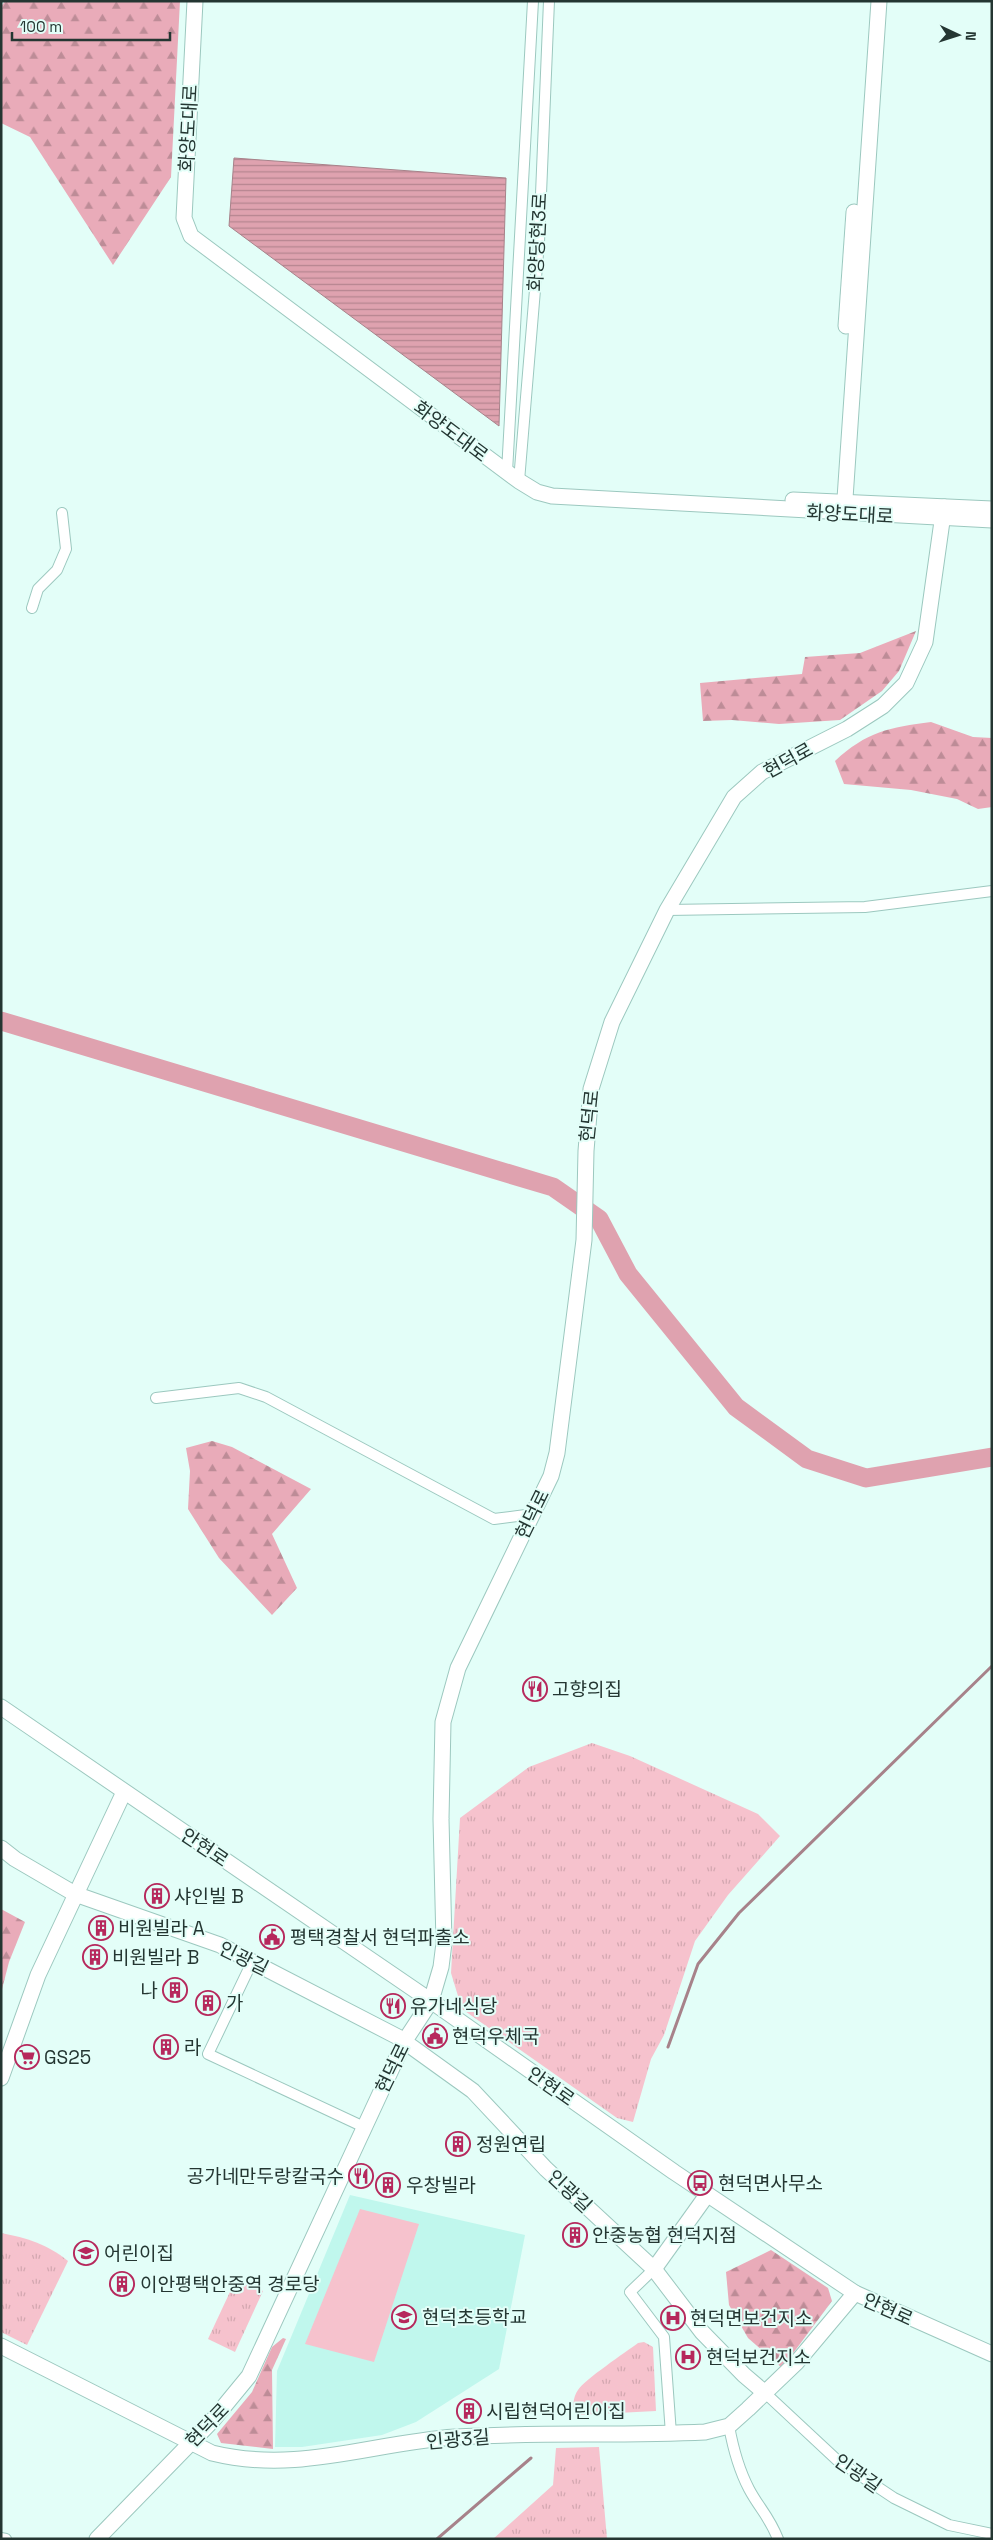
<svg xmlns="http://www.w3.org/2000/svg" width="993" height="2540" font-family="'Space Grotesk','Noto Sans KR',sans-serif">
  <defs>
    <pattern id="grass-tufts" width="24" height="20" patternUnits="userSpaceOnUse" patternTransform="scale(1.25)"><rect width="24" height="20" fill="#f6c2cd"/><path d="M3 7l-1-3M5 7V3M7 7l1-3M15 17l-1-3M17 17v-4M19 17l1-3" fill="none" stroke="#d3a7b0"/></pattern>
    <pattern id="forest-firs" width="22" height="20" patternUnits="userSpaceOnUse" patternTransform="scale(1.25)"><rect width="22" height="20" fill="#e9abb9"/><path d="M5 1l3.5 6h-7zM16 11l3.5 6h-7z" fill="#bd8c97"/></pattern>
    <pattern id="water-rules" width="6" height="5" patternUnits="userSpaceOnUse" patternTransform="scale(1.25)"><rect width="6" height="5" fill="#dfa2af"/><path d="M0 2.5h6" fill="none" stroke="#b5858f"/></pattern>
  </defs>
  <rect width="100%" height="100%" fill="#e3fef8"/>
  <!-- built -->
  <polygon fill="#c0f7ed" points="350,2195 525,2235 499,2369 416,2422 382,2435 302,2447 275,2447 277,2371"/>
  <!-- grass -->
  <g fill="url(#grass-tufts)">
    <polygon points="592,1743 630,1756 758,1814 780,1836 728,1895 695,1941 664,2035 651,2059 633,2122 617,2118 462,2009 451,1973 460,1818 529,1767"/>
    <path d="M1,2233C27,2238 47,2244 68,2261L27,2345L1,2332Z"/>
    <polygon points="236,2279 263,2291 235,2352 208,2339"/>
    <path d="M644,2342L653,2347L656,2411L578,2415C571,2409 573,2397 578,2390C584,2380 626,2352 638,2343Z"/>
    <polygon points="599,2447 607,2539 493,2539 553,2485 556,2448"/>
  </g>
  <!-- forest -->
  <g fill="url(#forest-firs)">
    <polygon points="5,1 180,1 171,177 113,265 30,137 1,123 1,7"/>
    <polygon points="916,631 899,671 882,691 840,720 779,724 732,720 703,721 700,683 802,674 805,657 860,653"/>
    <path d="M931,722L973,737L992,738V807L978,809L957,799L911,790L844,784L835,761C866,732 890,727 931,722Z"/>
    <polygon points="212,1441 232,1447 311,1489 272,1534 297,1588 272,1615 219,1558 188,1509 190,1471 186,1448"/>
    <polygon points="1,1909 25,1922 9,1962 1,1993"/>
    <polygon points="771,2250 828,2288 832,2301 782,2368 748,2338 729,2305 726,2272"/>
    <polygon points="283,2338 286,2339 272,2370 273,2449 221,2443 217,2434 252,2392 272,2347"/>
  </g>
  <!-- pitch -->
  <polygon fill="#f6c2cd" points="360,2209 419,2224 374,2362 305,2344"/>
  <!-- water -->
  <polygon fill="url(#water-rules)" stroke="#a7828a" points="234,158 506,178 499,426 229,226"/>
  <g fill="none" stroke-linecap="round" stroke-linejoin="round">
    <!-- stream -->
    <g stroke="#a7828a" stroke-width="3">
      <polyline points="668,2047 698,1964 739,1913 992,1666"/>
      <polyline points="437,2539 531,2458"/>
    </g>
    <!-- river -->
    <polyline stroke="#dfa2af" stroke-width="19" points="1,1021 553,1187 599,1219 628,1274 736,1407 807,1459 866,1478 992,1457"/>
    <defs>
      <g id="street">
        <polyline points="507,472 533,1"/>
        <polyline points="519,481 539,242 549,1"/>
        <polyline points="32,608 38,589 57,570 66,549 62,513"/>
        <polyline points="667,910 865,907 992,891"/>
        <polyline points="156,1398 239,1388 266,1397 494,1519 533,1514"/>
        <polyline points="252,1962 208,2054 364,2127"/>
        <polyline points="654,2269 630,2292 664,2337 671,2434"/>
        <polyline points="764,2392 837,2460 894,2498 949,2525 992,2534"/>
        <path d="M729,2426C733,2448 738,2468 749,2489C759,2508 769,2516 778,2539"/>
        <polyline points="1,2538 6,2539"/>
      </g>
      <g id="secondary">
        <polyline points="195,1 184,218 191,236 519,481 537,492 552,496 992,520"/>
        <polyline points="846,326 854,212"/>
        <polyline points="793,500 992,509"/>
        <polyline points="844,513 879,1"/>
        <polyline points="1,1707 431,2001 674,2172 855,2293 992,2354"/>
        <polyline points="1,1848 15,1859 75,1894 220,1945 398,2037 473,2091 546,2169 654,2269 702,2332 744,2375 764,2392"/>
        <polyline points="1,2078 38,1975 124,1792"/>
        <polyline points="654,2269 707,2195"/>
        <path d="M1,2346L212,2453C297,2474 371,2443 455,2437C538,2432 622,2436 705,2432L729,2426L748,2409L797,2362L855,2293"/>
        <polyline points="97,2539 212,2421 249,2376 404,2042 431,2001 441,1967 444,1943 441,1819 443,1722 458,1668 551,1476 557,1453 584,1240 586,1151 591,1089 612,1022 667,910 734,797 762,772 847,729 883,706 906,683 925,642 944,507"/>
      </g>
    </defs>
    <!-- street casing -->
    <use href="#street" stroke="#9cc8bf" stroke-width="12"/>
    <!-- secondary casing -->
    <use href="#secondary" stroke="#9cc8bf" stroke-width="17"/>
    <!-- street -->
    <use href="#street" stroke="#fff" stroke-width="10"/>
    <!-- secondary -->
    <use href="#secondary" stroke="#fff" stroke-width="15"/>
  </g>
  <!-- icons -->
  <defs>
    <symbol id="restaurant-ring" viewBox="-11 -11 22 22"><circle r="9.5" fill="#e3fef8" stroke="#b6285c" stroke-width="1.5"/><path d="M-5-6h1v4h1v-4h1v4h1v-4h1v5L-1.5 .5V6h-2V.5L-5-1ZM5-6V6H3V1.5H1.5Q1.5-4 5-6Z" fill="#b6285c"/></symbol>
    <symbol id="building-ring" viewBox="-11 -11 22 22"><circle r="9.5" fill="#e3fef8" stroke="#b6285c" stroke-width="1.5"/><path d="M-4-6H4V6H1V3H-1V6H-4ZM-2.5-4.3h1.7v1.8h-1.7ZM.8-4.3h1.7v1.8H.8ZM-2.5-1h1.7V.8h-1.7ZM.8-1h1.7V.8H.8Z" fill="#b6285c"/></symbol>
    <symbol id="civic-ring" viewBox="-11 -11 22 22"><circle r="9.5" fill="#e3fef8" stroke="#b6285c" stroke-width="1.5"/><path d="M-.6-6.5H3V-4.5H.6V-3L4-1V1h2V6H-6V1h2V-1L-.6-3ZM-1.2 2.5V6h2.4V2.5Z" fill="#b6285c"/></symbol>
    <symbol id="supermarket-ring" viewBox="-11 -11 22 22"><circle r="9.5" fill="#e3fef8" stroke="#b6285c" stroke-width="1.5"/><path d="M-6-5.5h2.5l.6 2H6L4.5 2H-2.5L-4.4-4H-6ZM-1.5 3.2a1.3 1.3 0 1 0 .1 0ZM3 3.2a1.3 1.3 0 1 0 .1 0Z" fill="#b6285c"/></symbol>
    <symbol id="bus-ring" viewBox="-11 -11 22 22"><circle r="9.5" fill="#e3fef8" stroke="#b6285c" stroke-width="1.5"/><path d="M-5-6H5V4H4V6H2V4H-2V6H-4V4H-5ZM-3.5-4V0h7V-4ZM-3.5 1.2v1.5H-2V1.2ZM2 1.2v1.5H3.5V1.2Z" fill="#b6285c"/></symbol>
    <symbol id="school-ring" viewBox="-11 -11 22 22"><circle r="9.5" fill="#e3fef8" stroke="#b6285c" stroke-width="1.5"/><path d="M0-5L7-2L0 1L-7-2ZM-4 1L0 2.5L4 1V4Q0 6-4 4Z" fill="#b6285c"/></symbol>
    <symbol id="hospital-ring" viewBox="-11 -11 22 22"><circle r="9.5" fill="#e3fef8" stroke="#b6285c" stroke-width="1.5"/><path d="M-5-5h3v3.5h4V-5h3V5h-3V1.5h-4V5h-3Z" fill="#b6285c"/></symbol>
  </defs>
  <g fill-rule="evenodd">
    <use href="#restaurant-ring" x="521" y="1675" width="28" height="28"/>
    <use href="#building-ring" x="143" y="1882" width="28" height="28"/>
    <use href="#building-ring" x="87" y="1914" width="28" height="28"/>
    <use href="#civic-ring" x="258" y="1923" width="28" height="28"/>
    <use href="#building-ring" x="81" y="1943" width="28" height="28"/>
    <use href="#building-ring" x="161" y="1976" width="28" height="28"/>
    <use href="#building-ring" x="194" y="1989" width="28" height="28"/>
    <use href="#restaurant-ring" x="379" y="1992" width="28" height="28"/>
    <use href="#civic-ring" x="421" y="2022" width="28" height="28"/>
    <use href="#building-ring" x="152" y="2033" width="28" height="28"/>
    <use href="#supermarket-ring" x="13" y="2043" width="28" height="28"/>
    <use href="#building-ring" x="444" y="2130" width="28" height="28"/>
    <use href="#restaurant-ring" x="347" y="2162" width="28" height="28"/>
    <use href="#bus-ring" x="686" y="2169" width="28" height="28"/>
    <use href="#building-ring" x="374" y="2171" width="28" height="28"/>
    <use href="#building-ring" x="561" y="2221" width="28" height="28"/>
    <use href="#school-ring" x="72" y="2239" width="28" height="28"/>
    <use href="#building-ring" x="108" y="2270" width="28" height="28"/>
    <use href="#school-ring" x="390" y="2303" width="28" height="28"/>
    <use href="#hospital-ring" x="659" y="2304" width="28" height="28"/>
    <use href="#hospital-ring" x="674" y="2343" width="28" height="28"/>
    <use href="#building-ring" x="455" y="2397" width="28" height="28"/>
  </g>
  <g text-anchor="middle" stroke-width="4" stroke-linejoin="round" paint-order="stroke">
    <!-- street labels -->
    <g font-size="19" fill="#243632" stroke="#e3fef8">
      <text transform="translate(188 128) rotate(-87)" y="7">화양도대로</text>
      <text transform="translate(537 242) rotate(-87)" y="7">화양당현3로</text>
      <text transform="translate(451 431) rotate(37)" y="7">화양도대로</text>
      <text transform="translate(850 514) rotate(3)" y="7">화양도대로</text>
      <text transform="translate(788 760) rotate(-29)" y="7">현덕로</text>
      <text transform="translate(589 1116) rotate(-84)" y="7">현덕로</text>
      <text transform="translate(532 1514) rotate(-64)" y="7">현덕로</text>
      <text transform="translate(205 1847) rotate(34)" y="7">안현로</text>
      <text transform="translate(244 1958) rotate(26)" y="7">인광길</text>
      <text transform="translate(392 2068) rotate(-64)" y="7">현덕로</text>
      <text transform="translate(551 2086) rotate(35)" y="7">안현로</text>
      <text transform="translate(570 2191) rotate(43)" y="7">인광길</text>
      <text transform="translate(888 2309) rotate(24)" y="7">안현로</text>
      <text transform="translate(207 2425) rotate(-46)" y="7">현덕로</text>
      <text transform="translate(458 2439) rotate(-5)" y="7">인광3길</text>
      <text transform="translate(858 2473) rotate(35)" y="7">인광길</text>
    </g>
    <!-- poi labels -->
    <g font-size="19" fill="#243632" stroke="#e3fef8" text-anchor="start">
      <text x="552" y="1696">고향의집</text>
      <text x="174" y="1903">샤인빌 B</text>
      <text x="118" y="1935">비원빌라 A</text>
      <text x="290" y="1944">평택경찰서 현덕파출소</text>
      <text x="112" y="1964">비원빌라 B</text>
      <text x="158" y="1997" text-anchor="end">나</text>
      <text x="226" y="2010">가</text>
      <text x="410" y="2013">유가네식당</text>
      <text x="452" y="2043">현덕우체국</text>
      <text x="184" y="2054">라</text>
      <text x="44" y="2064">GS25</text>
      <text x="476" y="2151">정원연립</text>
      <text x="344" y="2183" text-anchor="end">공가네만두랑칼국수</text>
      <text x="718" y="2190">현덕면사무소</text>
      <text x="406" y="2192">우창빌라</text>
      <text x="592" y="2242">안중농협 현덕지점</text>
      <text x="104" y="2260">어린이집</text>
      <text x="140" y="2291">이안평택안중역 경로당</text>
      <text x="422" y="2324">현덕초등학교</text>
      <text x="690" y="2325">현덕면보건지소</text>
      <text x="706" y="2364">현덕보건지소</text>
      <text x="486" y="2418">시립현덕어린이집</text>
    </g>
  </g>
  <!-- border -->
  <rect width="993" height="2540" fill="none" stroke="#243632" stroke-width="5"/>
  <!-- north arrow -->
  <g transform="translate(958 35) rotate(94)" stroke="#e3fef8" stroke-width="4" paint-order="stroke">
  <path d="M0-4L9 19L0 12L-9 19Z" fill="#243632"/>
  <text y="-8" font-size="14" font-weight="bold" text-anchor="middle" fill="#243632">N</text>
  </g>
  <!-- scale -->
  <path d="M12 32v8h158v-8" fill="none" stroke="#243632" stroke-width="2.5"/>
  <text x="20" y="32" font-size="15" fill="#243632" stroke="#e3fef8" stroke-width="4" paint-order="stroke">100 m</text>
</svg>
